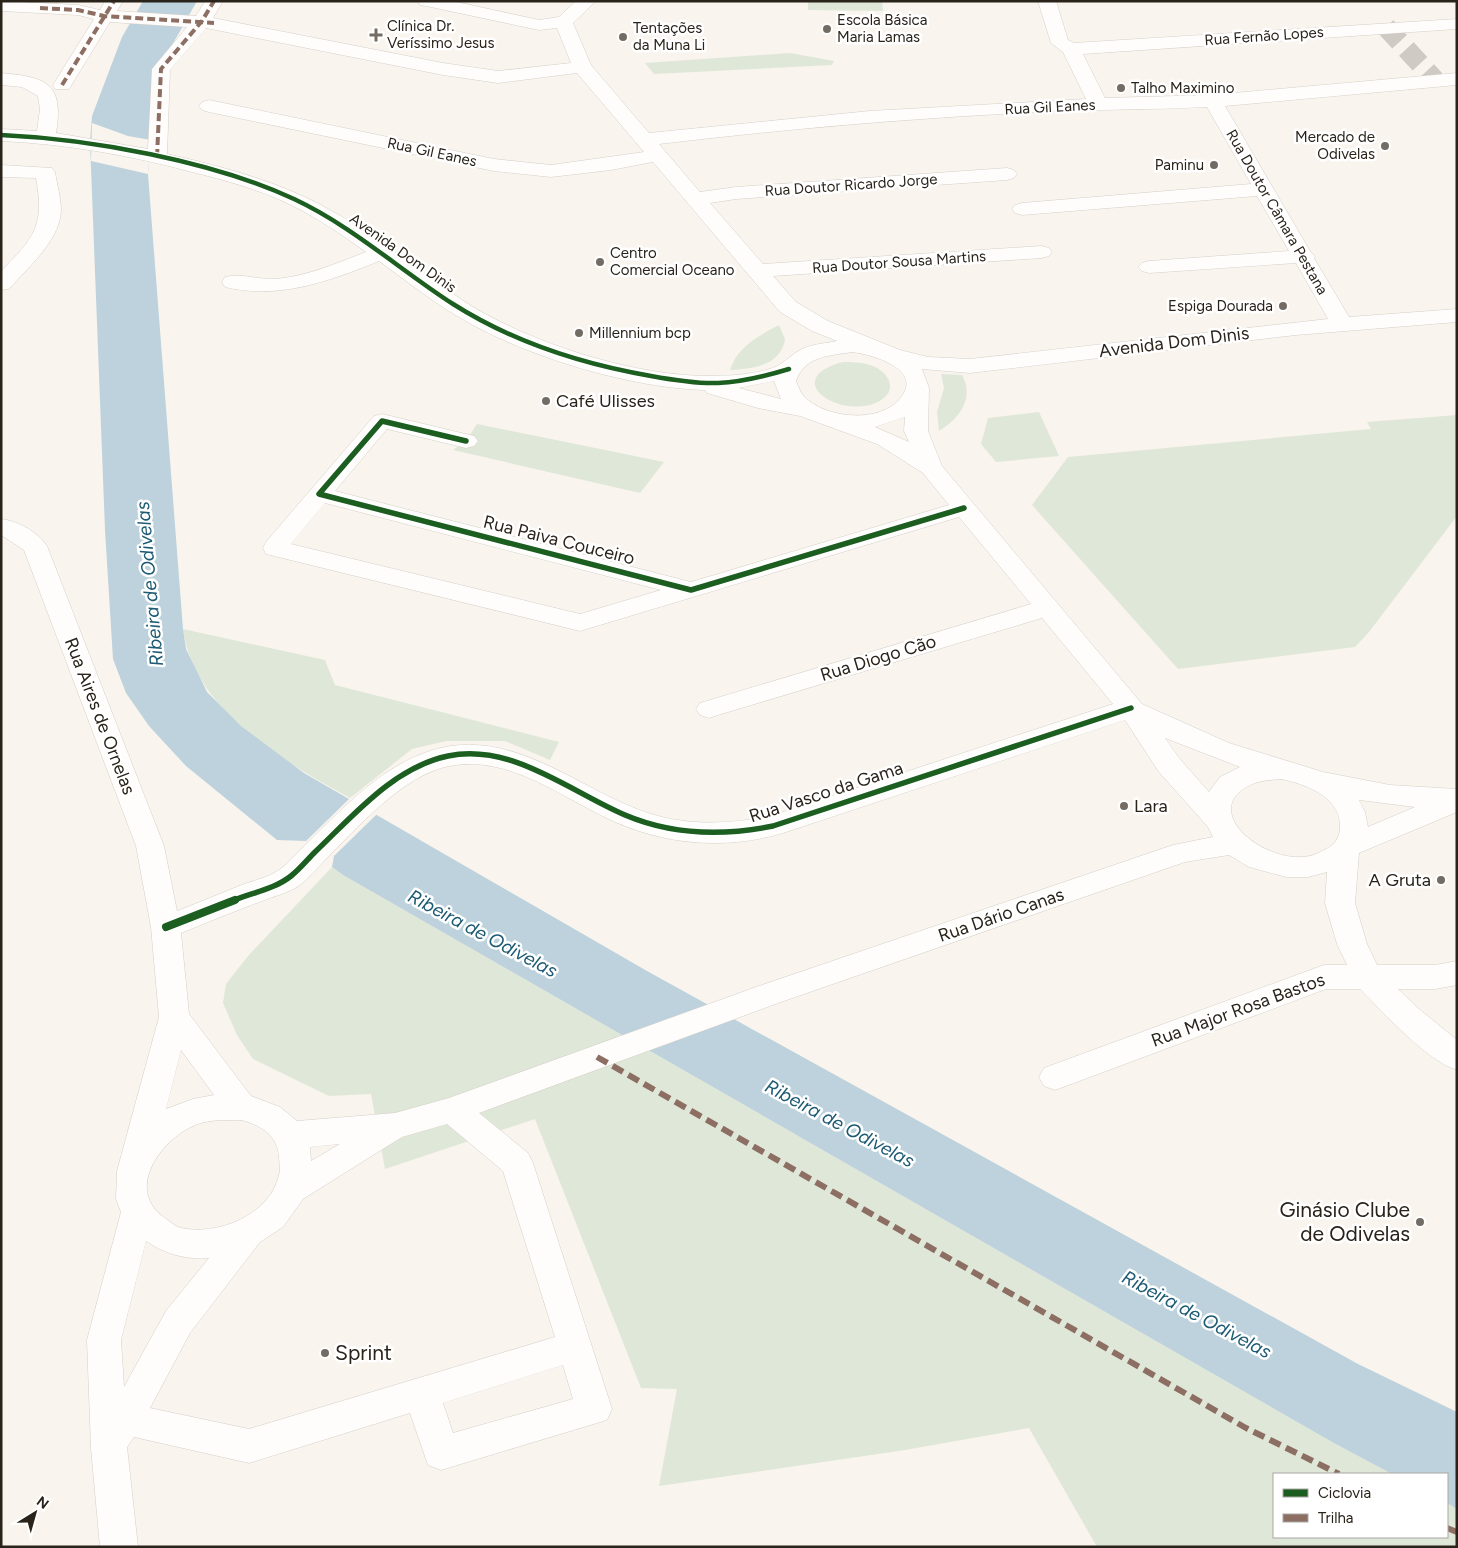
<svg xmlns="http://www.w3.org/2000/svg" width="1458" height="1548" font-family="Figtree,sans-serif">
  <rect width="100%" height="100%" fill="#f9f4ed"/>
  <!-- green -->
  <g fill="#dfe7d8">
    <polygon points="808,1 882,1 883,11 808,10"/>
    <polygon points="790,53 834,61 832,65 654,74 645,63"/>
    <path d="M779,325L785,339C781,366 751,369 730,370C737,347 758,336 779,325Z"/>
    <path d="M843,362C852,362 861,362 870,365C889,371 900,391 878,402C839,420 779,379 843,362Z"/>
    <path d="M941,374L962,375C975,398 959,419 939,431L937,412L944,388Z"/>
    <polygon points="1039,412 1059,456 996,462 981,444 988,418"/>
    <polygon points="1457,415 1457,516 1369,632 1355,647 1178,669 1032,505 1068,457 1371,429 1367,422"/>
    <polygon points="477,424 664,462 640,493 453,450 466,441"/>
    <path d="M183,629L325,660L335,685L559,742L550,760L505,741H446L412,749L350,798C284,762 193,709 183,629Z"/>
    <polygon points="332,867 343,875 1332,1442 1392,1474 1274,1474 1274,1537 1447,1537 1447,1503 1457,1509 1457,1547 1097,1547 1029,1428 905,1450 659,1486 677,1389 641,1388 535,1119 385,1169 371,1094 329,1096 253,1059 237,1035 223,1003 226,984 248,956"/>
  </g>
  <!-- water -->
  <polygon fill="#bdd2dc" points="143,1 197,1 158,70 148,174 183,629 186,649 207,692 241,726 304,773 647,971 1358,1364 1457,1412 1457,1509 1447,1503 1447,1474 1392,1474 1332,1442 343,875 332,867 334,856 306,841 277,840 186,766 149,726 126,693 113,659 105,530 90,142 92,116 122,37"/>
  <!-- pier -->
  <g fill="#f9f4ed">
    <polygon points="92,123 128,136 151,140 148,174 91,161"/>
    <polygon points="350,798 377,814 334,856 306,841"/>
  </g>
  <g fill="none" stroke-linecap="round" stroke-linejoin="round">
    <!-- minor-tunnel -->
    <polyline stroke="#cfcac3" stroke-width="20" stroke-dasharray="20 10" stroke-linecap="butt" points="1386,27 1435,80"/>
    <defs>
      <g id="minor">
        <path d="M1,1L78,5L100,10L105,1H121L122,3L117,11L196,16L205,1H223L213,18L443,63L498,71L571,63L557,28L539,30L426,6L420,5L417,1H452L539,20L559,17L576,1H596L573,23L591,65L649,133L870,111L1086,99L1063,52L1051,43L1038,1H1056L1068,40L1074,43L1457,19V29L1083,54L1105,98L1212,95L1457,73V85L1225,106L1310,251L1315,256L1314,258L1349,317L1457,309V322L1296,335L970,373L922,369L929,388L928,431L942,466L1142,704L1229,743L1323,772L1390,785L1457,789V812L1359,853L1355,903L1367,944L1377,965H1435L1457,961V985L1435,989H1398L1419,1009L1457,1040V1070C1427,1061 1383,1012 1360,989H1326L1066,1086L1055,1090L1044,1086L1039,1077L1044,1068L1313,969L1324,965H1347L1337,944L1325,903L1327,872L1308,877H1286L1249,867L1229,855L1185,862L781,1002L479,1113L528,1153L533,1163L612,1409L607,1420L441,1470L428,1465L410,1413L249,1463L134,1437L127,1447L138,1547H100L91,1448L87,1340L121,1212L116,1199L117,1171L159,1017L151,927L136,846L24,550L1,535V519C18,521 38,532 47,546L164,846L177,911C200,902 222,893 244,884C256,880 269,877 279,870C289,863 297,853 306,844C347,805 391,755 451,746C526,736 584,793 651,814C690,826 732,824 771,816L1113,704L1042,618L718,715L709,718L700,715L696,709L700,703L1031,604L959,517L580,631L266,554L263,548L266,542L374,416L382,414L474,436L478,441L474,446L466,448L387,429L335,491L691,582L949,505L923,473L877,444L800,416L758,408L707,393L705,390C632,388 535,359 471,324C438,306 409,283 379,261C330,281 279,300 225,287L222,282L225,277C242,273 259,280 276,279C308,276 337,263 366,252C341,234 316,217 289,204C258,189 224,180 192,172C129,155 66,144 1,141V129L37,131L40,109L38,96L22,87L1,85V73C48,77 64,84 56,133L148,149L152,69L187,27L110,22L69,89H55L53,85L94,19L78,15L1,11ZM206,28L443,75L498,83L577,73L644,152L551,165L494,159L209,100L202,102L199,106L202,110L209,112L494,171L551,177L611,170L653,162L780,312L812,331L837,341C827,343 814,344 804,348C795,352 787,360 779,365C766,373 732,376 716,376C637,378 524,342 459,298C413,267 370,231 321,205C273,180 220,166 167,154L170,70ZM1207,107L1251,184L1022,203L1015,205L1012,209L1015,213L1022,215L1257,196L1289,251L1149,261L1142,263L1138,267L1142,271L1149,273L1296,263L1328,319L970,359L928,357L900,350L828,321L796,302L773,276L1042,258L1049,256L1052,252L1049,248L1042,246L763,264L710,203L736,199L1007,180L1014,178L1017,174L1014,170L1007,168L736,187L700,192L659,144C785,129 913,118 1040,112C1096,109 1151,110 1207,107ZM852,352C870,354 922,368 902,396C883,425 823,419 803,395C800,392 798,386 796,381C805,356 828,356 852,352ZM774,381L781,399L739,388ZM905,417L904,431L909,442L875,427ZM325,503L661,590L580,614L291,544ZM1125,720L1159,772L1208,827L1213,837L1173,845L759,986L449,1098L395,1113L297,1121L280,1107L251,1096L189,1014L181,933C208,922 235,911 262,901C274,896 289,893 300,885C309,878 316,869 324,861C356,829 403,775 449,766C509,754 562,798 613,821C666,845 727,850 783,833ZM1165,738L1240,767L1220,777L1209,792L1179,758ZM1281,779C1305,784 1342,797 1340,828C1339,844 1329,848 1316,854C1273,872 1190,809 1255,783C1263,780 1273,780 1281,779ZM1359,800L1415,807L1368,827L1365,812ZM181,1050L214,1095L193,1099L166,1109ZM241,1120C261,1125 277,1135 279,1156C279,1162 281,1169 279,1175C270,1215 218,1236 181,1228C175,1226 170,1222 165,1218C126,1192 157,1145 189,1128C204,1119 224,1120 241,1120ZM447,1124L503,1171L555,1337L249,1429L150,1408L190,1333L260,1242L283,1227L303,1199L402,1137ZM340,1144L311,1161L310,1147ZM146,1241C165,1254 186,1260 209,1258L166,1311L124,1387L121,1340ZM563,1365L573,1399L453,1433L443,1403Z"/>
        <path d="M1,165L52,168L55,172C57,185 61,198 61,211C59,242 28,267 9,289L1,290V271C34,238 45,226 36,178L1,177Z"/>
      </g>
    </defs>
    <!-- minor casing -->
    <use href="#minor" stroke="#d4cfc7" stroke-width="1"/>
    <!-- minor -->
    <use href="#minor" fill="#fefdfc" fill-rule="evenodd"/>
    <!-- quiet-far1 -->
    <g stroke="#8d6e63" stroke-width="4" stroke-dasharray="8 4" stroke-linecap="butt">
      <polyline points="40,8 78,10 104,16 214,23"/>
      <polyline points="62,85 114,1"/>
      <polyline points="157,157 161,69 202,21 214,1"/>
    </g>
    <!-- quiet -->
    <g stroke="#8d6e63" stroke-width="6" stroke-dasharray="12 6" stroke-linecap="butt">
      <polyline points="597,1057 1246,1428 1339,1474"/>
      <polyline points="1447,1528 1457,1532"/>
    </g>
    <defs>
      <path id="cycleway-far2" d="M1,135C91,139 212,161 294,199C352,226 400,270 453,304C513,342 581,364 651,376C673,380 696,384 718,383C743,382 766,376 789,369"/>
      <g id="cycleway-far1">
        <polyline points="466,441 382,421 319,494 691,590 964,508"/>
        <path d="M232,901C251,893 275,889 291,876C300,869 307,860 315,852C353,816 394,767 448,756C512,743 569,791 625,815C672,835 723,836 773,826L1131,708"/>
      </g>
      <polyline id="cycleway" points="166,927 235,900"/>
    </defs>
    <!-- cycleway-far2 casing -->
    <use href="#cycleway-far2" stroke="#fff" stroke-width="7"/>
    <!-- cycleway-far1 casing -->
    <use href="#cycleway-far1" stroke="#fff" stroke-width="9"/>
    <!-- cycleway casing -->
    <use href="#cycleway" stroke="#fff" stroke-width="11"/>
    <!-- cycleway-far2 -->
    <use href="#cycleway-far2" stroke="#1b5e20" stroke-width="4.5"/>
    <!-- cycleway-far1 -->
    <use href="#cycleway-far1" stroke="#1b5e20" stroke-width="5.5"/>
    <!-- cycleway -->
    <use href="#cycleway" stroke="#1b5e20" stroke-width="8"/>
  </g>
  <!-- markers -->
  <g fill="#726c64" stroke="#fff" stroke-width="2">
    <circle cx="827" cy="29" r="5"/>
    <path d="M373.5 27.5h5v5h5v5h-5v5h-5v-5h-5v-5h5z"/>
    <circle cx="623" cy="37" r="5"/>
    <circle cx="1121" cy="88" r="5"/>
    <circle cx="1385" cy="146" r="5"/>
    <circle cx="1214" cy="165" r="5"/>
    <circle cx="600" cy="262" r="5"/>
    <circle cx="1283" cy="306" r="5"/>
    <circle cx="579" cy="333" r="5"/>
    <circle cx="546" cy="401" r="5"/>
    <circle cx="1124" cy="806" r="5"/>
    <circle cx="1441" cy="880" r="5"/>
    <circle cx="1420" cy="1222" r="5"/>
    <circle cx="325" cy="1353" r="5"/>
  </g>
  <g text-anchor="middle" stroke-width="5" stroke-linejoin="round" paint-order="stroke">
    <!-- far-poi labels -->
    <g font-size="15" fill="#29231a" stroke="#fff" text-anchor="start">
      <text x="837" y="25">Escola Básica<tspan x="837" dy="17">Maria Lamas</tspan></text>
      <text x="387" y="31">Clínica Dr.<tspan x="387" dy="17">Veríssimo Jesus</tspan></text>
      <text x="633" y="33">Tentações<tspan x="633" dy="17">da Muna Li</tspan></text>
      <text x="1131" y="93">Talho Maximino</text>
      <text x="1375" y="142" text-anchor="end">Mercado de<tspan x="1375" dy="17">Odivelas</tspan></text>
      <text x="1204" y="170" text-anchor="end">Paminu</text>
      <text x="610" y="258">Centro<tspan x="610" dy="17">Comercial Oceano</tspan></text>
      <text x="1273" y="311" text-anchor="end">Espiga Dourada</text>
      <text x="589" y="338">Millennium bcp</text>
    </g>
    <!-- far-street labels -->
    <g font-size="15" fill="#29231a" stroke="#fff">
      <text transform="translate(1264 36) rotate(-4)" y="5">Rua Fernão Lopes</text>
      <text transform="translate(1050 107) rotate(-3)" y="5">Rua Gil Eanes</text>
      <text transform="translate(432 152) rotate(12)" y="5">Rua Gil Eanes</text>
      <text transform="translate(851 185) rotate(-4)" y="5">Rua Doutor Ricardo Jorge</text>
      <text transform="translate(1277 212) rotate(60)" y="5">Rua Doutor Câmara Pestana</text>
      <text transform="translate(403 253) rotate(35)" y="5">Avenida Dom Dinis</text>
      <text transform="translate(899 262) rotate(-4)" y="5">Rua Doutor Sousa Martins</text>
    </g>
    <!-- street labels -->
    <g font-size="18" fill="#29231a" stroke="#fff">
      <text transform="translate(1174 342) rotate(-7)" y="6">Avenida Dom Dinis</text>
      <text transform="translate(559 540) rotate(14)" y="6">Rua Paiva Couceiro</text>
      <text transform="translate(878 658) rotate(-17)" y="6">Rua Diogo Cão</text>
      <text transform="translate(100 716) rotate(69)" y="6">Rua Aires de Ornelas</text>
      <text transform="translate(826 792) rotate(-18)" y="6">Rua Vasco da Gama</text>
      <text transform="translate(1001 915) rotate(-19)" y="6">Rua Dário Canas</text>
      <text transform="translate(1238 1010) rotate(-20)" y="6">Rua Major Rosa Bastos</text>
    </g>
    <!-- poi labels -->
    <g font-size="18" fill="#29231a" stroke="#fff" text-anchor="start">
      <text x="556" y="407">Café Ulisses</text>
      <text x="1134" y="812">Lara</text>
      <text x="1431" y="886" text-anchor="end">A Gruta</text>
    </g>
    <!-- water labels -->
    <g font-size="19" font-style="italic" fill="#1d5a73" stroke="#fff">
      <text transform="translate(149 584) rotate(-95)" y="7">Ribeira de Odivelas</text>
      <text transform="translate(483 933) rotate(28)" y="7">Ribeira de Odivelas</text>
      <text transform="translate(840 1123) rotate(28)" y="7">Ribeira de Odivelas</text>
      <text transform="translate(1197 1314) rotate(28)" y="7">Ribeira de Odivelas</text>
    </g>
    <!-- near-poi labels -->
    <g font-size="21" fill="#29231a" stroke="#fff" text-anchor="end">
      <text x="1410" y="1217">Ginásio Clube<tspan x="1410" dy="24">de Odivelas</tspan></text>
      <text x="335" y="1360" text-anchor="start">Sprint</text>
    </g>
  </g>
  <!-- border -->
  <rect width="1458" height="1548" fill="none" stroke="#29231a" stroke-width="5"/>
  <!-- legend -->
  <rect x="1273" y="1473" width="175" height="65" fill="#ffffff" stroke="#a9a7a3"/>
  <rect x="1283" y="1489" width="25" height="8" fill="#1b5e20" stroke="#a9a7a3"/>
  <text x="1318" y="1498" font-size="15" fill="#29231a">Ciclovia</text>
  <rect x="1283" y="1514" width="25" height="8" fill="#8d6e63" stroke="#a9a7a3"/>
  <text x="1318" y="1523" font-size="15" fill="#29231a">Trilha</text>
  <!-- north arrow -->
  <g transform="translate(35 1513) rotate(37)" stroke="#ffffff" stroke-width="4" paint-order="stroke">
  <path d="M0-4L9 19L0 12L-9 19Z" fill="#29231a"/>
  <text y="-8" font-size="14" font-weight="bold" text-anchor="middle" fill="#29231a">N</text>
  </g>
</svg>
